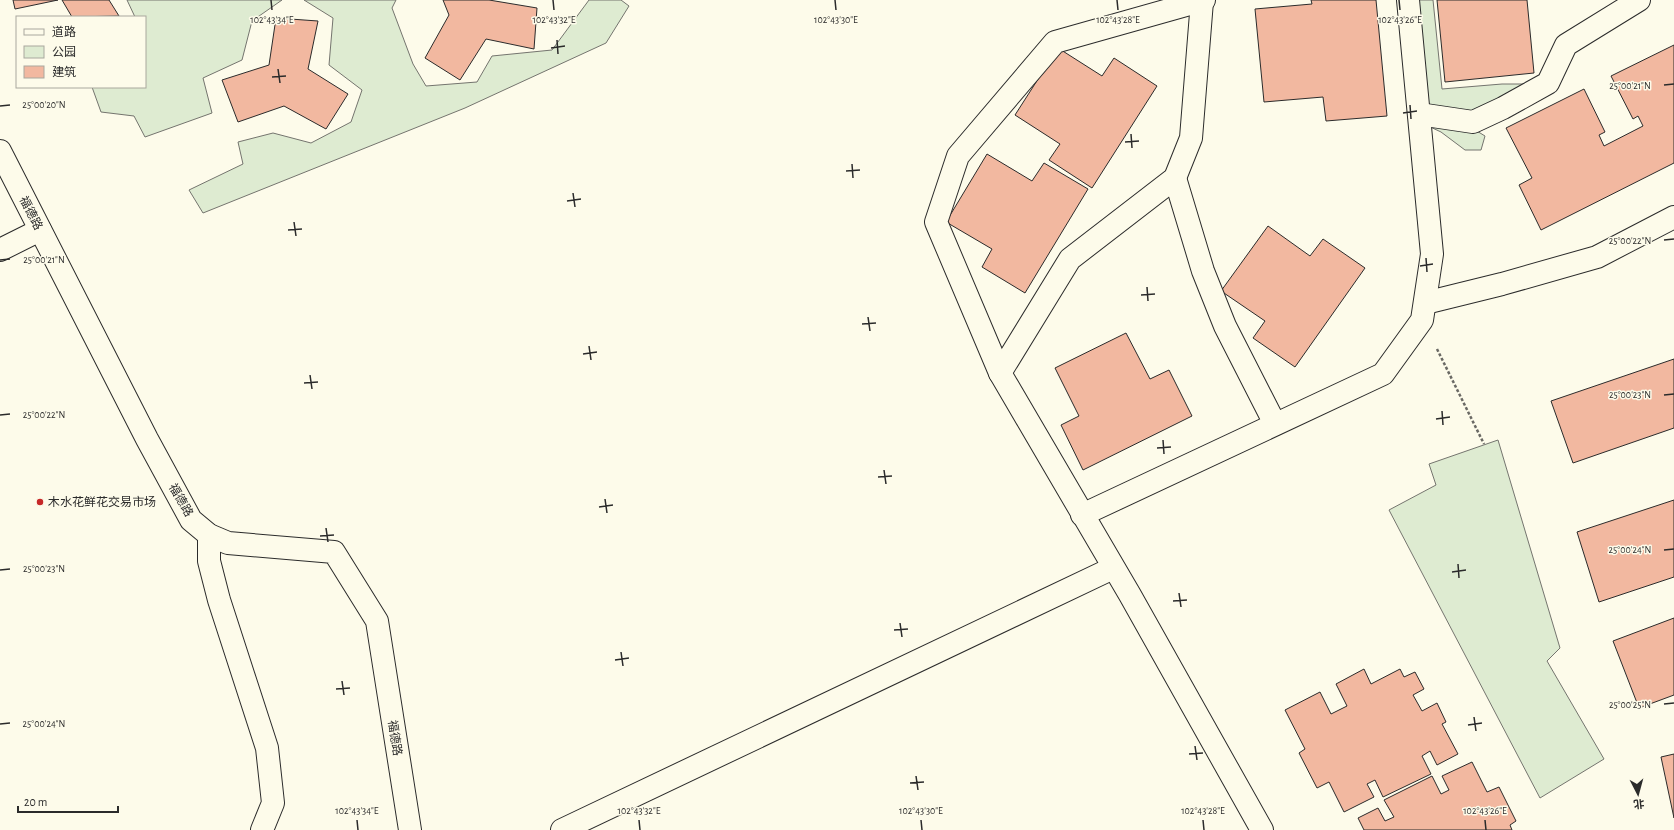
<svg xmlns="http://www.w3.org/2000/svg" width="1674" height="830" font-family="'Alegreya Sans','Noto Sans SC',sans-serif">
  <rect width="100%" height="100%" fill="#fdfbea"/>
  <!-- green -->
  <g fill="#deebd1" stroke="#74746e">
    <polygon points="127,0 282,0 252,21 242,60 203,78 212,113 145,137 134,116 101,112 92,87 145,87 145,17 135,17"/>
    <polygon points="304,0 396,0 392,8 413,64 426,86 477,82 492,56 552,50 589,0 621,0 629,6 606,43 465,108 203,213 189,190 243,164 238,142 273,133 311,143 351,122 362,90 329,65 333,18"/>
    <polygon points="1416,0 1433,0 1442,89 1502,84 1523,84 1472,128 1485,136 1481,150 1465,150 1441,132 1411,118"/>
    <polygon points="1498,440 1560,648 1547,661 1604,759 1540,798 1389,510 1436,485 1429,464"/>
  </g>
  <!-- building -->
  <g fill="#f2b8a0" stroke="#2b2b2b">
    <polygon points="13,0 58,0 15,9"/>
    <polygon points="62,0 109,0 119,16 72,17"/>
    <polygon points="443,0 489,0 537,8 534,49 486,39 460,80 425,58 449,15"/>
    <polygon points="1311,0 1376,0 1387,116 1326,121 1323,97 1264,102 1255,9 1312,4"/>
    <polygon points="1437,0 1527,0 1534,73 1445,82"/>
    <polygon points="276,18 318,21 308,69 348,94 326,129 284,106 238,122 222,80 269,65"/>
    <polygon points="1674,45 1674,163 1541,230 1519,185 1532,178 1506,128 1584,89 1605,132 1599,135 1604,146 1643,126 1638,116 1633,119 1611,76"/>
    <polygon points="1058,48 1102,76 1114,58 1157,86 1092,188 1049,160 1060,144 1015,115"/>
    <polygon points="987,154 1032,181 1044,163 1088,189 1025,293 982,267 992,249 946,222"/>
    <polygon points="1268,226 1310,256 1323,239 1365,268 1295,367 1253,338 1265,321 1221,291"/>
    <polygon points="1126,333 1150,379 1169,370 1192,416 1083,470 1061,425 1079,416 1055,368"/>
    <polygon points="1674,359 1674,428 1573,463 1551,401"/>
    <polygon points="1674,500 1674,577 1599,602 1577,532"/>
    <polygon points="1674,618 1674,695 1639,708 1613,641"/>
    <polygon points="1364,669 1371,684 1400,669 1404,677 1415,672 1424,689 1413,695 1422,711 1437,703 1446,722 1442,724 1458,754 1437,765 1430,751 1422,756 1431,774 1383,797 1375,780 1367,784 1374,797 1344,812 1329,782 1317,788 1299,753 1305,749 1285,710 1320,692 1331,714 1347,706 1336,684"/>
    <polygon points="1674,754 1674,818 1661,757"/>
    <polygon points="1472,762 1487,792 1499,787 1516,821 1510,825 1512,830 1364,830 1358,818 1378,808 1385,821 1394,817 1384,800 1432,776 1441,794 1449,790 1442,776"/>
  </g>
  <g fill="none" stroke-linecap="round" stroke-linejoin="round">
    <defs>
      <g id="minor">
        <polyline points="1204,0 1055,42 958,156 936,222 1000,373 1130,595 1262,830"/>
        <polyline points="1419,114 1473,122 1503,108 1548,83 1566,45 1639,0"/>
        <polyline points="0,151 147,439 191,520 209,535 228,543 334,552 377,621 410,830"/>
        <polyline points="1175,178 1203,271 1225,326 1275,424"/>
        <polyline points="0,250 40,230"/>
        <polyline points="1425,303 1502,284 1597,257 1674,217"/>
        <polyline points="1000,373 1070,259 1175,178 1191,138 1202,1"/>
        <polyline points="1082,515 1383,374 1422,320 1432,254 1408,0"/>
        <polyline points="209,535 209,561 219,600 267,748 273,803 262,830"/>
        <polyline points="562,830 1113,568"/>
      </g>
    </defs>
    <!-- minor casing -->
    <use href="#minor" stroke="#2b2b2b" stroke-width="24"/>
    <!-- path -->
    <polyline stroke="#6a6964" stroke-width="2.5" stroke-dasharray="3 2" stroke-linecap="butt" points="1437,349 1484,444"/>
    <!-- minor -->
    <use href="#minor" stroke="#fdfbea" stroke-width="22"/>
  </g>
  <!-- ticks -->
  <path fill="none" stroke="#2b2b2b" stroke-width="1.5" d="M271,0L272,10M553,0L554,10M835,0L836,10M1117,0L1118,10M1399,0L1400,10M557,40L558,54M551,48L565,46M278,69L280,83M272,77L286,76M1664,85L1674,84M1410,105L1411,119M0,106L10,105M1403,113L1417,111M1131,134L1132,148M1125,142L1139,141M852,164L853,178M846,171L860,170M573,193L575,207M567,201L581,199M294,222L296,236M288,230L302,229M1664,240L1674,239M1426,258L1427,272M0,260L10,259M1420,266L1433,264M1147,287L1148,301M1141,295L1155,294M868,317L870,331M862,324L876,323M589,346L591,360M583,354L597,352M310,375L312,389M304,383L318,382M1664,395L1674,394M1442,411L1443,425M0,415L10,414M1436,419L1450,417M1163,440L1164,454M1157,448L1171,447M884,470L886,484M878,477L892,476M605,499L607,513M599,507L613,505M326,528L328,542M320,536L334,535M1664,550L1674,549M1458,564L1459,578M0,570L10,569M1452,572L1466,570M1179,593L1181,607M1173,601L1187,600M900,623L902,637M894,630L908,629M621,652L623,666M615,660L629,658M342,681L344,695M336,689L350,688M1664,704L1674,703M1474,717L1476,731M0,724L10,723M1468,725L1482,723M1195,746L1197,760M1189,754L1203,753M916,776L918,790M910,783L924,782M357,820L358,830M639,820L640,830M921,820L922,830M1203,820L1204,830M1485,820L1486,830"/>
  <!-- markers -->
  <circle fill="#c62828" stroke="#fdfbea" stroke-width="1.5" cx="40" cy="502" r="4"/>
  <g text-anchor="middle" stroke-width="3" stroke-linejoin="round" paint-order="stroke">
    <!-- street labels -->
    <g font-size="12" fill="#2b2b2b" stroke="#fdfbea">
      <text transform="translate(31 213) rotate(63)" y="4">福德路</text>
      <text transform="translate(181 500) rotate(60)" y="4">福德路</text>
      <text transform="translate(395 738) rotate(81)" y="4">福德路</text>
    </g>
    <!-- poi labels -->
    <g font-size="12" fill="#2b2b2b" stroke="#fdfbea" text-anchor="start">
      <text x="48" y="506">木水花鲜花交易市场</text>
    </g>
  </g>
  <g font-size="10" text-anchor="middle" fill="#2b2b2b" stroke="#fdfbea" stroke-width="3" stroke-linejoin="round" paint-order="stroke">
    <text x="272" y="23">102°43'34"E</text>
    <text x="554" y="23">102°43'32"E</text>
    <text x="836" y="23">102°43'30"E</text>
    <text x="1118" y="23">102°43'28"E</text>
    <text x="1400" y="23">102°43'26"E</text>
    <text x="1630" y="89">25°00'21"N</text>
    <text x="44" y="108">25°00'20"N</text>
    <text x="1630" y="244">25°00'22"N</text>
    <text x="44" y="263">25°00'21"N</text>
    <text x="1630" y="398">25°00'23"N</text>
    <text x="44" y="418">25°00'22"N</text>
    <text x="1630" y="553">25°00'24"N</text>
    <text x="44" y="572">25°00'23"N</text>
    <text x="1630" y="708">25°00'25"N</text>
    <text x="44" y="727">25°00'24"N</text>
    <text x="357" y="814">102°43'34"E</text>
    <text x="639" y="814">102°43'32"E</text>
    <text x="921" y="814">102°43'30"E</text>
    <text x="1203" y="814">102°43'28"E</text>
    <text x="1485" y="814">102°43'26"E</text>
  </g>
  <!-- legend -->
  <rect x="16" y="16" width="130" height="72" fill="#fdfbea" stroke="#a9a89e"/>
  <rect x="24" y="29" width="20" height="6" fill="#fdfbea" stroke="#a9a89e"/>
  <text x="52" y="36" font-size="12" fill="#2b2b2b">道路</text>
  <rect x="24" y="46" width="20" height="12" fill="#deebd1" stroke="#a9a89e"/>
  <text x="52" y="56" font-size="12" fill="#2b2b2b">公园</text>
  <rect x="24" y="66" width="20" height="12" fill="#f2b8a0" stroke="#a9a89e"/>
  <text x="52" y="76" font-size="12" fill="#2b2b2b">建筑</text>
  <!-- north arrow -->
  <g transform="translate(1638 794) rotate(174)" stroke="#fdfbea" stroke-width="3" paint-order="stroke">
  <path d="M0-3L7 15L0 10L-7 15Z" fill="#2b2b2b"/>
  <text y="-6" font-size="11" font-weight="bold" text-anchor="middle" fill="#2b2b2b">北</text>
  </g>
  <!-- scale -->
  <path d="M18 806v6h100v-6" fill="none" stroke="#2b2b2b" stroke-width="2"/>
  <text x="24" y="806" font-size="12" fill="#2b2b2b" stroke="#fdfbea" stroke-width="3" paint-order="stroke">20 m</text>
</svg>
